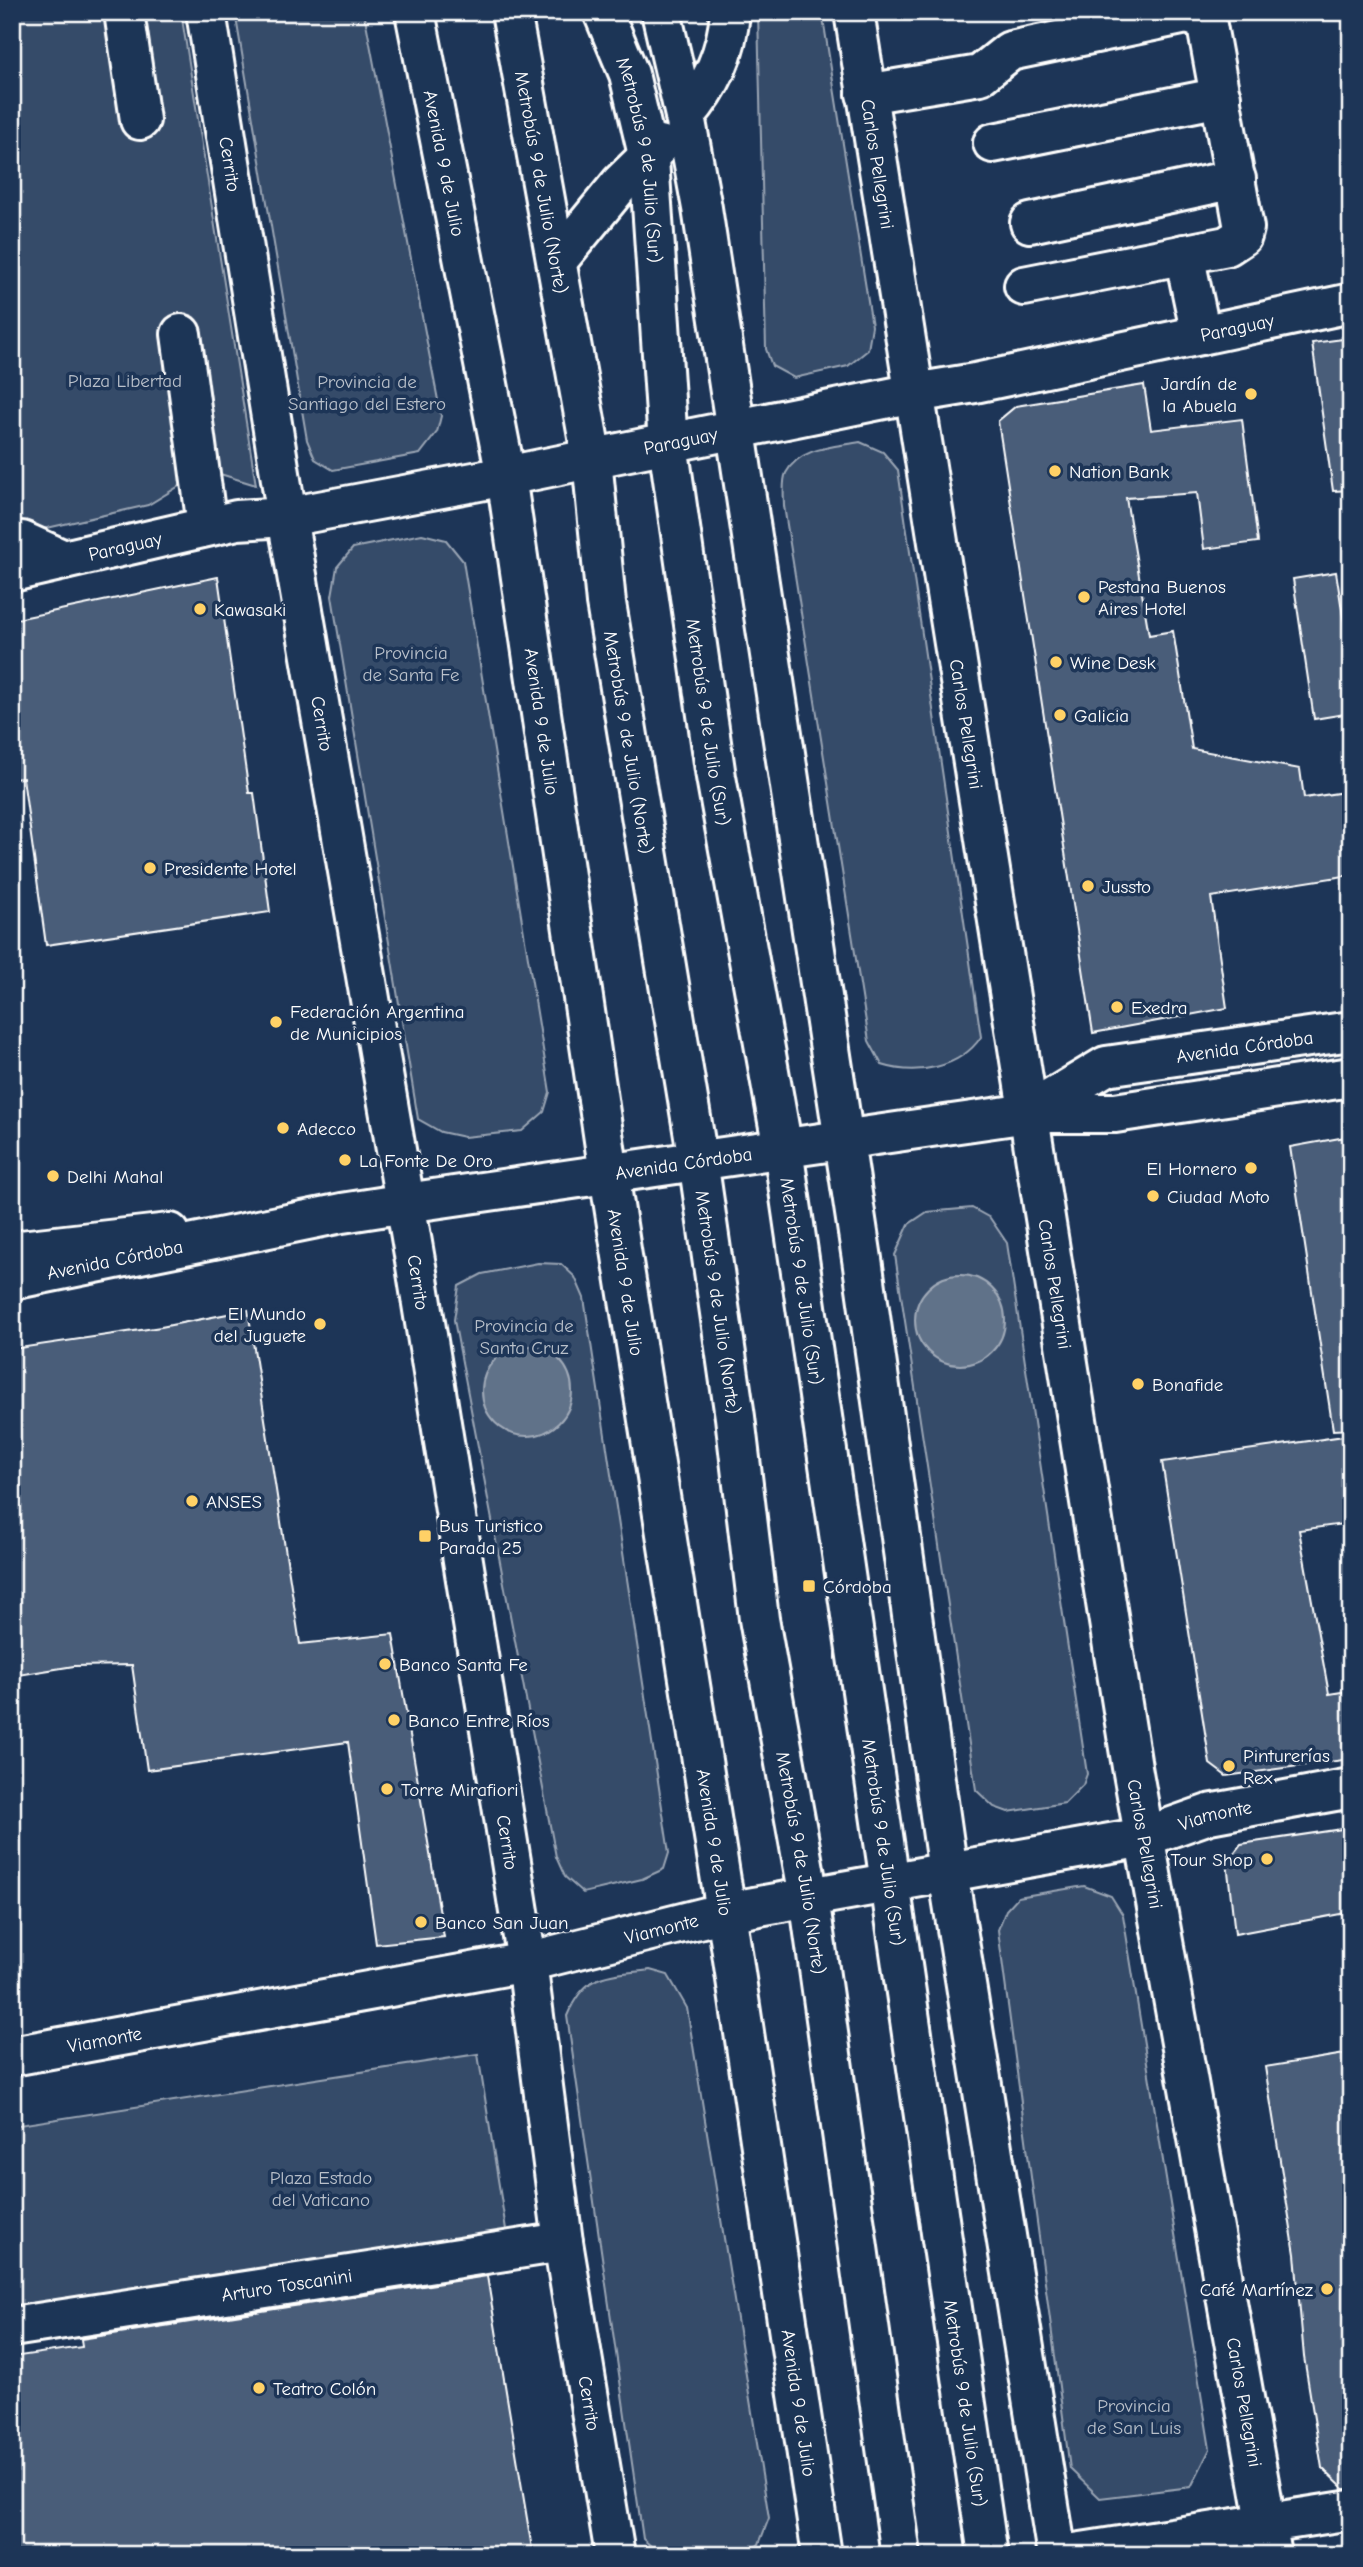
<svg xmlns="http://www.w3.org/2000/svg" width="1363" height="2567" font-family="'Comic Neue',sans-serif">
  <rect width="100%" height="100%" fill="#1d3557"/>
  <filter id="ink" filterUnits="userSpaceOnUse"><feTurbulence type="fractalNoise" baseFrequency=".0143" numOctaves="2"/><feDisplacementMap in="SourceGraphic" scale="14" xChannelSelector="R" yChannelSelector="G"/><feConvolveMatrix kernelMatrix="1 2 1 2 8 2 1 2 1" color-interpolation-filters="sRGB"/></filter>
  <g filter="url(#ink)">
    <!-- green -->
    <g fill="#364b69" stroke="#9aa5b4" stroke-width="2">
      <polygon points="12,12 181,12 256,485 217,473 181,485 148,505 12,536"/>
      <polygon points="235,12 364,12 441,416 437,432 420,454 333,470 315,459 307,440"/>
      <polygon points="758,12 822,12 872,326 868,350 848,366 794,378 772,366 766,349"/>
      <path d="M860,442L883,452L898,470L981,1037C960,1068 917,1076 882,1065L869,1041L784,506C784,497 782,481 786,473C800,447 834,447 860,442Z"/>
      <polygon points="422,534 446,540 463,561 550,1092 544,1112 522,1131 464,1137 441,1132 418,1119 332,596 337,567 353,548"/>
      <polygon points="972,1208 990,1218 1007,1243 1087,1774 1083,1785 1065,1803 1008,1812 994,1807 976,1790 895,1255 909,1224 927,1212"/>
      <polygon points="538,1263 561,1264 575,1277 584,1298 669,1853 664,1869 642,1879 583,1893 565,1877 556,1857 454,1320 459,1286 482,1274"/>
      <polygon points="1084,1886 1111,1896 1123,1915 1210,2449 1191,2487 1100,2498 1070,2469 998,1930 1006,1910 1018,1897"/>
      <path d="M650,1970L668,1975L687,2008L769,2518L759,2544L744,2555H661L643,2539L567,2016C586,1971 607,1976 650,1970Z"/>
      <polygon points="478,2054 512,2267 12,2345 12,2126"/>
    </g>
    <!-- water -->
    <g fill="#617289" stroke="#a0aab8" stroke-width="2">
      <circle cx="960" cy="1320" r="45"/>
      <circle cx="527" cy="1391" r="45"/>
    </g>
    <!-- building -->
    <g fill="#4a5d79" stroke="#fff" stroke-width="2">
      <polygon points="1351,338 1351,490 1333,491 1312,343"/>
      <polygon points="1144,385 1151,430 1242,419 1258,542 1204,549 1197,493 1126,498 1149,635 1173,631 1192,749 1300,769 1304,798 1345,792 1351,826 1351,875 1211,897 1227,1008 1093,1033 998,421 1016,406"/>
      <polygon points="1336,572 1351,666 1351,713 1314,719 1293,579"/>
      <polygon points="218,577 249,793 254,793 270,912 46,945 23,778 12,779 12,620"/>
      <polygon points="1351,1136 1351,1429 1333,1430 1290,1147"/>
      <polygon points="248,1310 300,1644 393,1634 444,1937 376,1944 348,1742 147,1770 132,1665 74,1666 12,1676 12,1349 161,1327"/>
      <polygon points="1351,1435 1351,1523 1299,1530 1329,1694 1348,1691 1351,1759 1226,1776 1210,1764 1162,1462"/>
      <polygon points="1342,1829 1351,1912 1235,1934 1227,1862 1241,1844"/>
      <polygon points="1351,2053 1351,2489 1344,2489 1322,2468 1304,2357 1295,2254 1265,2067"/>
      <polygon points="487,2276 533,2555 12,2555 12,2357 82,2347 81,2339"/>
    </g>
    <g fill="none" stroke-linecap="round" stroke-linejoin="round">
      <defs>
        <g id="minor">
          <polyline points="124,12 140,120"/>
          <path id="s1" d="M206,12L287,517L416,1266L527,1962L563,2242L615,2555"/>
          <path id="s2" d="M511,12L592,459L606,603L698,1160L735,1417L759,1619L809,1897L901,2555"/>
          <path id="s3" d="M603,12L629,74L649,159L668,444L716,777L783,1149L988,2555"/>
          <path id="s4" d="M854,12L1132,1767L1272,2555"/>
          <polyline points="866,94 980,75 1010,51 1187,14 1206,20 1244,228 1242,236 1227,246 1024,286"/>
          <polyline points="993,143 1221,97"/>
          <polyline points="1030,223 1236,179"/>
          <polyline points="1184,254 1201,335"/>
          <polyline points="557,261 621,183 660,145"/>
          <polyline points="181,334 207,526"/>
          <polyline points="12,543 22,541 64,560"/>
          <path id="s5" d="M12,572L237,520L287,517L506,476L914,393L975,383L1351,303"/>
          <path id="s6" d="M1028,1113L1106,1066L1351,1031"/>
          <polyline points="12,1251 170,1233"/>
          <path id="s7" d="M12,2056L527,1962L726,1912L1144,1837L1209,1814L1351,1788"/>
          <path id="s8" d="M12,2327L563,2242"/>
          <polyline points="1062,2555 1351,2510"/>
        </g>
        <g id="major">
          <path id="s9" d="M12,1280L342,1213L406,1203L1028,1113H1115L1351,1077"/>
        </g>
        <g id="highway">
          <path id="s10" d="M415,12L506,476L609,1174L726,1912L822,2555"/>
          <polyline points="661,12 685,116 702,208 862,1259 948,1872 1057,2555"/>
          <path d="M685,116C712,85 727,53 730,12"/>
        </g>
      </defs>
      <!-- minor casing -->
      <use href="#minor" stroke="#fff" stroke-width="44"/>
      <!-- major casing -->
      <use href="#major" stroke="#fff" stroke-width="44"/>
      <!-- highway casing -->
      <use href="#highway" stroke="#fff" stroke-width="44"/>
      <!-- minor -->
      <use href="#minor" stroke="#1d3557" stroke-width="38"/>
      <!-- major -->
      <use href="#major" stroke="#1d3557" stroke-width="38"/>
      <!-- highway -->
      <use href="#highway" stroke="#1d3557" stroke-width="38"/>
    </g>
  </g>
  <!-- markers -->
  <g fill="#ffd166" stroke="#1d3557" stroke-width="2.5">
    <circle cx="1251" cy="394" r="7"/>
    <circle cx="1055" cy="471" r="7"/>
    <circle cx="1084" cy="597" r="7"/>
    <circle cx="200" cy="609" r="7"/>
    <circle cx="1056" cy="662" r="7"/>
    <circle cx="1060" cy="715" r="7"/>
    <circle cx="150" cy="868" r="7"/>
    <circle cx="1088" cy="886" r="7"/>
    <circle cx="1117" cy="1007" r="7"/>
    <circle cx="276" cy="1022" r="7"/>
    <circle cx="283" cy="1128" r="7"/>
    <circle cx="345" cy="1160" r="7"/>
    <circle cx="1251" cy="1168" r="7"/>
    <circle cx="53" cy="1176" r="7"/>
    <circle cx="1153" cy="1196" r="7"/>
    <circle cx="320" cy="1324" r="7"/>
    <circle cx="1138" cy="1384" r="7"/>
    <circle cx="192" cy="1501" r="7"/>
    <rect x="418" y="1529" width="14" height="14" rx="3.5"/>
    <rect x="802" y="1579" width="14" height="14" rx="3.5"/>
    <circle cx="385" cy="1664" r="7"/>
    <circle cx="394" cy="1720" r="7"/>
    <circle cx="1229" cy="1766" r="7"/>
    <circle cx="387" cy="1789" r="7"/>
    <circle cx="1267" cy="1859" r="7"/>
    <circle cx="421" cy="1922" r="7"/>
    <circle cx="1327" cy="2289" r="7"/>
    <circle cx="259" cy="2388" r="7"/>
  </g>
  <g text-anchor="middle" stroke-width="7" stroke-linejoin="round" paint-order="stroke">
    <!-- street labels -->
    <g font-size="19" fill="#fff" stroke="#1d3557">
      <text dy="7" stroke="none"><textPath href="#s3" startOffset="154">Metrobús 9 de Julio (Sur)</textPath></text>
      <text dy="7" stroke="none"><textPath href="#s10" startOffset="154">Avenida 9 de Julio</textPath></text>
      <text dy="7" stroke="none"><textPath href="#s1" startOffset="154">Cerrito</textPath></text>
      <text dy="7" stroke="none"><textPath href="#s4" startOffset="154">Carlos Pellegrini</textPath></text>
      <text dy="7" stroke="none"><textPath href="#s2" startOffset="173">Metrobús 9 de Julio (Norte)</textPath></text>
      <text dy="7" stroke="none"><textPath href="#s5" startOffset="1250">Paraguay</textPath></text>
      <text dy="7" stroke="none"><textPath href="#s5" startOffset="682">Paraguay</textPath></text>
      <text dy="7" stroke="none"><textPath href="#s5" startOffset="116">Paraguay</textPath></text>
      <text dy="7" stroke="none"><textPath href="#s10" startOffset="721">Avenida 9 de Julio</textPath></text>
      <text dy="7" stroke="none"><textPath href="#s3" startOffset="721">Metrobús 9 de Julio (Sur)</textPath></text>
      <text dy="7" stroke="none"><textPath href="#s1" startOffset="721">Cerrito</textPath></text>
      <text dy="7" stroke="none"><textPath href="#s4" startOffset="721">Carlos Pellegrini</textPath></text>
      <text dy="7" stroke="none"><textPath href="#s2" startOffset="740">Metrobús 9 de Julio (Norte)</textPath></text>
      <text dy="7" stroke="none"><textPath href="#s6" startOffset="231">Avenida Córdoba</textPath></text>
      <text dy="7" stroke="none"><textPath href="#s9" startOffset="682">Avenida Córdoba</textPath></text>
      <text dy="7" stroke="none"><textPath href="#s9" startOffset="105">Avenida Córdoba</textPath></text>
      <text dy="7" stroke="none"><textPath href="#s3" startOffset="1288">Metrobús 9 de Julio (Sur)</textPath></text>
      <text dy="7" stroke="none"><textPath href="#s1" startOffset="1288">Cerrito</textPath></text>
      <text dy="7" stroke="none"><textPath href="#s10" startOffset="1288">Avenida 9 de Julio</textPath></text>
      <text dy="7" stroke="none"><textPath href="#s4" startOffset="1288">Carlos Pellegrini</textPath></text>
      <text dy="7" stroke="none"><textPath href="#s2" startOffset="1307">Metrobús 9 de Julio (Norte)</textPath></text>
      <text dy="7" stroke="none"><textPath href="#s7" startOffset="1228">Viamonte</textPath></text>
      <text dy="7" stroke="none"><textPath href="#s1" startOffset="1855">Cerrito</textPath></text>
      <text dy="7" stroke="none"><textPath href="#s10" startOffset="1855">Avenida 9 de Julio</textPath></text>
      <text dy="7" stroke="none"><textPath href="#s3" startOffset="1855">Metrobús 9 de Julio (Sur)</textPath></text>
      <text dy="7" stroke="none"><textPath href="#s4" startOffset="1855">Carlos Pellegrini</textPath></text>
      <text dy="7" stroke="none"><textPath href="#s2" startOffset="1874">Metrobús 9 de Julio (Norte)</textPath></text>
      <text dy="7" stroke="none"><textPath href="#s7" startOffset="662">Viamonte</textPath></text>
      <text dy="7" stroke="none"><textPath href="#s7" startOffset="94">Viamonte</textPath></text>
      <text dy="7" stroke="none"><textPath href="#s8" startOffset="278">Arturo Toscanini</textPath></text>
      <text dy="7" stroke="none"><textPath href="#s1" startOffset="2422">Cerrito</textPath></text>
      <text dy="7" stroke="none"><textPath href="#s10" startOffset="2422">Avenida 9 de Julio</textPath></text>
      <text dy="7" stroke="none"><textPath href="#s3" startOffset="2422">Metrobús 9 de Julio (Sur)</textPath></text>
      <text dy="7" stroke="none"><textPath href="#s4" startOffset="2422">Carlos Pellegrini</textPath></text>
    </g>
    <!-- park labels -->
    <g font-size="19" fill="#b9c0ca" stroke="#1d3557">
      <text x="125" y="387">Plaza Libertad</text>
      <text x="367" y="388">Provincia de<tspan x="367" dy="22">Santiago del Estero</tspan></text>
      <text x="411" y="659">Provincia<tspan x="411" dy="22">de Santa Fe</tspan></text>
      <text x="524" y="1332">Provincia de<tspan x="524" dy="22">Santa Cruz</tspan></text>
      <text x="321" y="2184">Plaza Estado<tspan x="321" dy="22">del Vaticano</tspan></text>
      <text x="1134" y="2412">Provincia<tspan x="1134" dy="22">de San Luis</tspan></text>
    </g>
    <!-- poi labels -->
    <g font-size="19" fill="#fff" stroke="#1d3557" text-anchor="start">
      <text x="1237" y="390" text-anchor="end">Jardín de<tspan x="1237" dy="22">la Abuela</tspan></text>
      <text x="1069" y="478">Nation Bank</text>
      <text x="1098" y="593">Pestana Buenos<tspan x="1098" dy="22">Aires Hotel</tspan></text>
      <text x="214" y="616">Kawasaki</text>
      <text x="1070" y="669">Wine Desk</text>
      <text x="1074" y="722">Galicia</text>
      <text x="164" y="875">Presidente Hotel</text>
      <text x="1102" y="893">Jussto</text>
      <text x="1131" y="1014">Exedra</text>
      <text x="290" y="1018">Federación Argentina<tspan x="290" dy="22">de Municipios</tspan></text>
      <text x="297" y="1135">Adecco</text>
      <text x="359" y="1167">La Fonte De Oro</text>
      <text x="1237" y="1175" text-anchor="end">El Hornero</text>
      <text x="67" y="1183">Delhi Mahal</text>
      <text x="1167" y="1203">Ciudad Moto</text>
      <text x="306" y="1320" text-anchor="end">El Mundo<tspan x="306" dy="22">del Juguete</tspan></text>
      <text x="1152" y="1391">Bonafide</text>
      <text x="206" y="1508">ANSES</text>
      <text x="439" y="1532">Bus Turistico<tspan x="439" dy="22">Parada 25</tspan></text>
      <text x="823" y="1593">Córdoba</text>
      <text x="399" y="1671">Banco Santa Fe</text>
      <text x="408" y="1727">Banco Entre Ríos</text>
      <text x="1243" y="1762">Pinturerías<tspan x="1243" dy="22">Rex</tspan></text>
      <text x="401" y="1796">Torre Mirafiori</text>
      <text x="1253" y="1866" text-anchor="end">Tour Shop</text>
      <text x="435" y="1929">Banco San Juan</text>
      <text x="1313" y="2296" text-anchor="end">Café Martínez</text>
      <text x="273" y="2395">Teatro Colón</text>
    </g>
  </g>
  <!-- margin -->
  <rect width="1363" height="2567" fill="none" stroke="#1d3557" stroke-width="42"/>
  <rect x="21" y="21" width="1321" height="2525" fill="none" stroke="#fff" stroke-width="2.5" filter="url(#ink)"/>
</svg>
